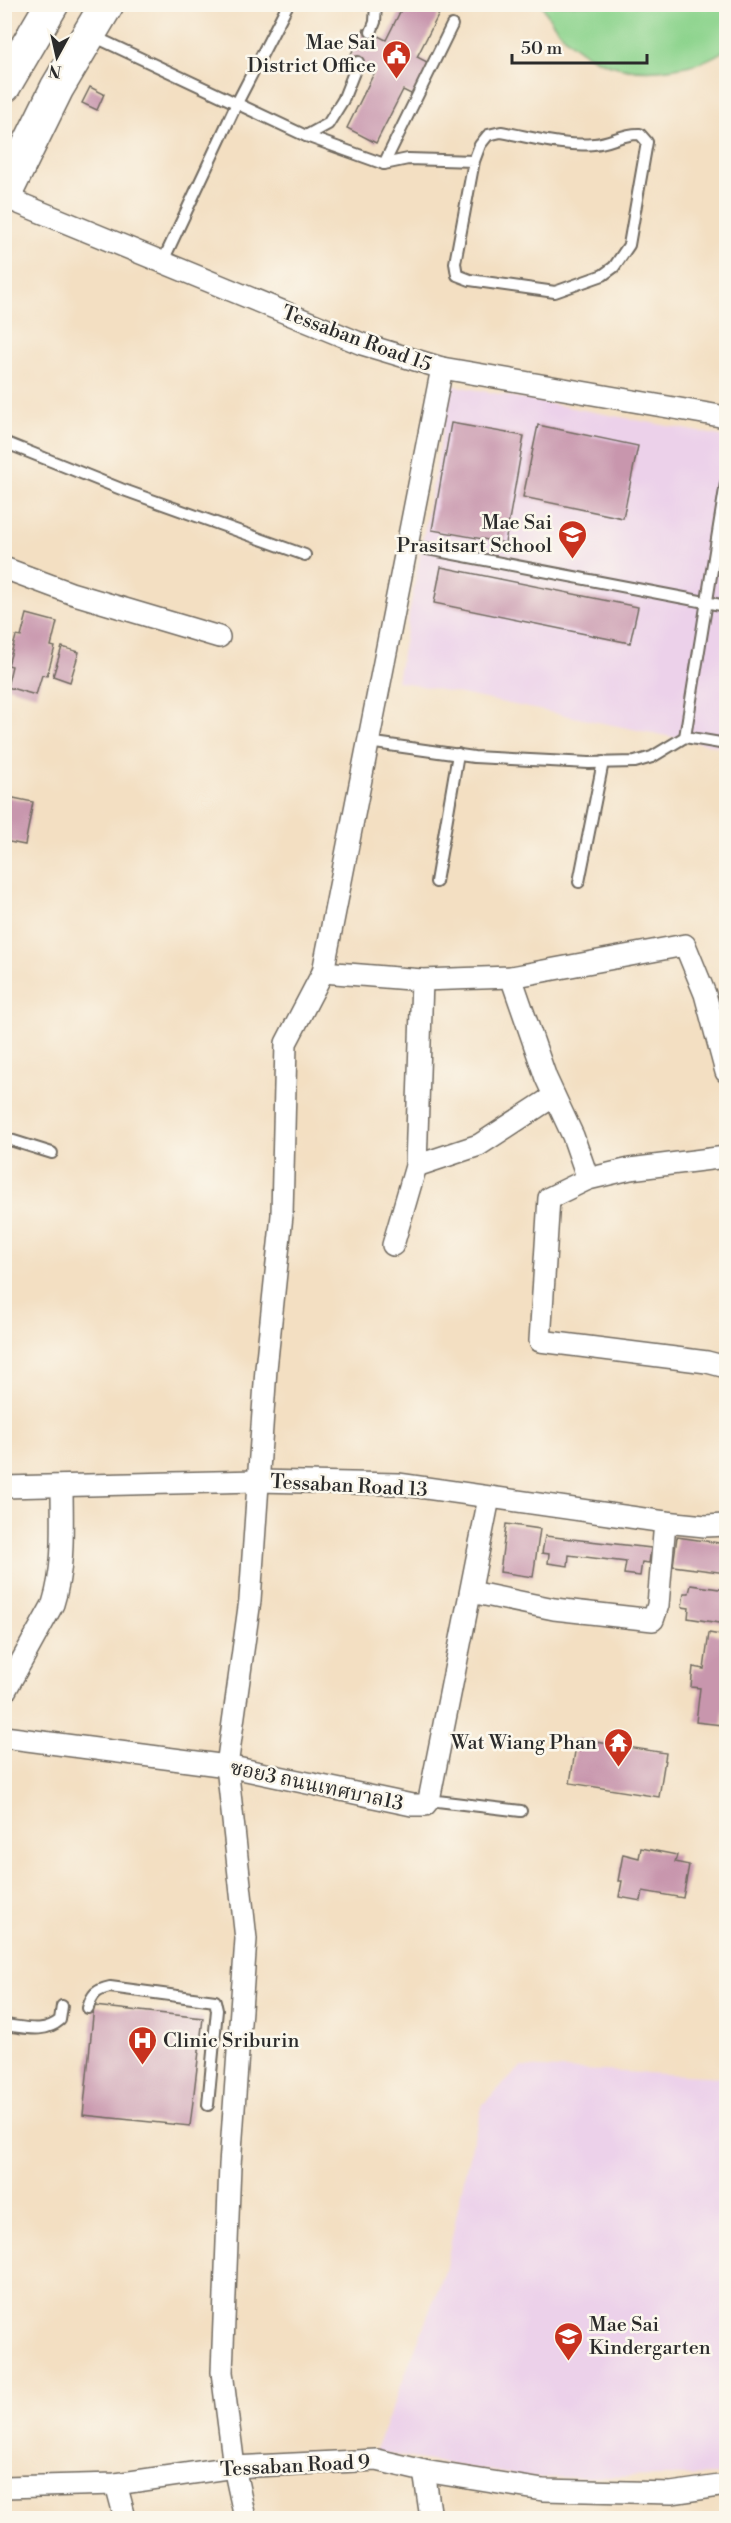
<svg xmlns="http://www.w3.org/2000/svg" width="731" height="2523" font-family="'Libre Bodoni','Noto Serif Thai',serif">
  <rect width="100%" height="100%" fill="#fbf7ec"/>
  <filter id="ink" filterUnits="userSpaceOnUse"><feTurbulence type="fractalNoise" baseFrequency=".0167" numOctaves="2"/><feDisplacementMap in="SourceGraphic" scale="12" xChannelSelector="R" yChannelSelector="G"/><feConvolveMatrix kernelMatrix="1 2 1 2 8 2 1 2 1" color-interpolation-filters="sRGB"/></filter>
  <filter id="wash" filterUnits="userSpaceOnUse"><feTurbulence type="fractalNoise" baseFrequency=".008" numOctaves="4" result="noise"/><feDisplacementMap in="SourceGraphic" scale="24" xChannelSelector="R" yChannelSelector="G"/><feGaussianBlur stdDeviation="1.35" result="paint"/><feColorMatrix in="noise" values="0 0 0 0 0 0 0 0 0 0 0 0 0 0 0 0 0 1.4 0 .05"/><feComposite in="paint" operator="in"/></filter>
  <g filter="url(#wash)">
    <rect width="100%" height="100%" fill="#f3dfc2"/>
    <!-- built -->
    <g fill="#ecd1ea">
      <polygon points="451,385 726,437 726,748 397,681"/>
      <polygon points="521,2067 726,2077 726,2475 533,2478 375,2452 445,2271 467,2164 483,2104"/>
    </g>
    <!-- green -->
    <path fill="#8ed48e" stroke="#5c805c" stroke-width="1.5" d="M542,5H726V49C709,61 695,65 675,68C618,78 568,57 542,5Z"/>
    <g id="blocks">
      <!-- building -->
      <g fill="#c896ad">
        <polygon points="404,4 444,4 417,57 431,64 415,96 403,90 376,143 347,128 375,71 349,58 364,29 386,40"/>
        <polygon points="90,87 104,94 97,110 82,103"/>
        <polygon points="451,423 524,436 505,543 432,530"/>
        <polygon points="538,425 638,446 623,518 523,497"/>
        <polygon points="441,567 638,607 630,643 434,603"/>
        <polygon points="27,614 57,622 51,646 55,647 47,676 42,675 36,695 7,687 12,666 8,665 16,636 21,637"/>
        <polygon points="62,647 79,652 70,682 53,676"/>
        <polygon points="4,796 33,802 25,845 4,841"/>
        <polygon points="506,1524 540,1529 533,1577 500,1572"/>
        <polygon points="545,1536 651,1548 649,1563 642,1562 640,1576 624,1574 626,1562 569,1555 568,1566 548,1563 549,1554 542,1553"/>
        <polygon points="677,1537 726,1544 726,1573 673,1566"/>
        <polygon points="691,1585 726,1590 726,1624 688,1618 689,1608 682,1607 684,1593 689,1593"/>
        <polygon points="709,1633 726,1636 726,1693 722,1725 696,1722 700,1688 691,1687 693,1667 704,1669"/>
        <polygon points="577,1739 666,1753 659,1797 570,1783"/>
        <polygon points="641,1848 677,1855 675,1862 689,1865 683,1898 643,1891 641,1901 619,1897 622,1881 618,1881 623,1854 639,1858"/>
        <polygon points="94,2006 203,2018 190,2126 83,2115"/>
      </g>
    </g>
  </g>
  <g filter="url(#ink)">
    <use href="#blocks" fill-opacity="0" stroke="#716a60" stroke-width="1.5"/>
    <g fill="none" stroke-linecap="round" stroke-linejoin="round">
      <defs>
        <g id="service">
          <polyline points="371,32 375,22 376,4"/>
          <polyline points="93,36 306,136 328,124 343,100 358,62"/>
          <path d="M306,136L384,164L408,159L474,161L480,145L488,135L501,132C531,137 564,147 594,144C611,143 623,133 640,134L647,142L629,245L614,267L603,275L555,292L470,280L457,275L455,263L474,161"/>
          <polyline points="384,164 452,25"/>
          <polyline points="162,263 237,103 288,4"/>
          <polyline points="4,442 121,489 305,555"/>
          <polyline points="407,545 726,606"/>
          <polyline points="685,737 726,483"/>
          <polyline points="368,742 474,757 589,763 635,762 652,757 685,737 726,744"/>
          <polyline points="436,882 458,754"/>
          <polyline points="579,882 603,762"/>
          <polyline points="4,1138 52,1153"/>
          <polyline points="429,1800 521,1811"/>
          <path d="M88,2008C92,1994 96,1990 110,1987L215,2001L217,2010L208,2105"/>
          <path d="M4,2025C24,2027 44,2034 60,2020L62,2006"/>
        </g>
        <g id="minor">
          <polyline points="4,197 362,344 442,368 726,417"/>
          <polyline points="4,568 71,593 219,637"/>
          <polyline points="323,972 422,980 511,977 685,945 705,994 726,1072"/>
          <polyline points="511,977 546,1078 573,1136 588,1179"/>
          <polyline points="726,1157 630,1169 588,1179 549,1198 540,1341 707,1362 726,1367"/>
          <polyline points="416,1166 479,1145 554,1096"/>
          <polyline points="393,1245 416,1166 422,980"/>
          <polyline points="4,1487 257,1481 398,1484 665,1522 705,1526 726,1525"/>
          <polyline points="471,1592 554,1609 653,1620 658,1605 665,1522"/>
          <path d="M4,1693L53,1604C65,1566 62,1525 62,1486"/>
          <polyline points="4,1737 227,1766 412,1805 425,1805 429,1800 489,1498"/>
          <polyline points="424,2471 431,2518"/>
          <polyline points="116,2484 125,2518"/>
          <polyline points="4,2487 116,2484 234,2467 377,2460 424,2471 543,2490 671,2493 726,2485"/>
          <polyline points="245,2518 234,2467 222,2372 230,2165 246,1939 227,1766 250,1600 266,1369 282,1215 286,1043 323,972 442,368"/>
        </g>
        <g id="primary">
          <polyline points="4,86 52,4"/>
          <polyline points="4,196 57,88 107,4"/>
        </g>
      </defs>
      <!-- service casing -->
      <use href="#service" stroke="#716a60" stroke-width="14"/>
      <!-- minor casing -->
      <use href="#minor" stroke="#716a60" stroke-width="24"/>
      <!-- primary casing -->
      <use href="#primary" stroke="#716a60" stroke-width="36"/>
      <!-- service -->
      <use href="#service" stroke="#fff" stroke-width="10"/>
      <!-- minor -->
      <use href="#minor" stroke="#fff" stroke-width="21"/>
      <!-- primary -->
      <use href="#primary" stroke="#fff" stroke-width="33"/>
    </g>
  </g>
  <!-- icons -->
  <defs>
    <symbol id="civic-pin" viewBox="-11 -11 22 30"><path d="M0 17L-7.5 6A9.5 9.5 0 1 1 7.5 6Z" fill="#c8321e" stroke="#fbf7ec"/><path d="M-.6-6.5H3V-4.5H.6V-3L4-1V1h2V6H-6V1h2V-1L-.6-3ZM-1.2 2.5V6h2.4V2.5Z" fill="#fff"/></symbol>
    <symbol id="school-pin" viewBox="-11 -11 22 30"><path d="M0 17L-7.5 6A9.5 9.5 0 1 1 7.5 6Z" fill="#c8321e" stroke="#fbf7ec"/><path d="M0-5L7-2L0 1L-7-2ZM-4 1L0 2.5L4 1V4Q0 6-4 4Z" fill="#fff"/></symbol>
    <symbol id="temple-pin" viewBox="-11 -11 22 30"><path d="M0 17L-7.5 6A9.5 9.5 0 1 1 7.5 6Z" fill="#c8321e" stroke="#fbf7ec"/><path d="M0-6L5-2H3V0L6.5 2.5H4V6H1.5V3h-3V6H-4V2.5H-6.5L-3 0V-2H-5Z" fill="#fff"/></symbol>
    <symbol id="hospital-pin" viewBox="-11 -11 22 30"><path d="M0 17L-7.5 6A9.5 9.5 0 1 1 7.5 6Z" fill="#c8321e" stroke="#fbf7ec"/><path d="M-5-5h3v3.5h4V-5h3V5h-3V1.5h-4V5h-3Z" fill="#fff"/></symbol>
  </defs>
  <g fill-rule="evenodd">
    <use href="#civic-pin" x="380" y="38" width="33" height="45"/>
    <use href="#school-pin" x="556" y="518" width="33" height="45"/>
    <use href="#temple-pin" x="602" y="1726" width="33" height="45"/>
    <use href="#hospital-pin" x="126" y="2024" width="33" height="45"/>
    <use href="#school-pin" x="552" y="2320" width="33" height="45"/>
  </g>
  <g text-anchor="middle" stroke-width="5" stroke-linejoin="round" paint-order="stroke">
    <!-- poi labels -->
    <g font-size="20" fill="#2b2b2b" stroke="#fbf7ec" text-anchor="end">
      <text x="376" y="49">Mae Sai<tspan x="376" dy="23">District Office</tspan></text>
      <text x="552" y="529">Mae Sai<tspan x="552" dy="23">Prasitsart School</tspan></text>
      <text x="597" y="1749">Wat Wiang Phan</text>
      <text x="163" y="2047" text-anchor="start">Clinic Sriburin</text>
      <text x="589" y="2331" text-anchor="start">Mae Sai<tspan x="589" dy="23">Kindergarten</tspan></text>
    </g>
    <!-- street labels -->
    <g font-size="20" fill="#2b2b2b" stroke="#fbf7ec">
      <text transform="translate(357 338) rotate(20)" y="7">Tessaban Road 15</text>
      <text transform="translate(349 1485) rotate(3)" y="7">Tessaban Road 13</text>
      <text transform="translate(317 1785) rotate(12)" y="7">ซอย3 ถนนเทศบาล13</text>
      <text transform="translate(295 2465) rotate(-3)" y="7">Tessaban Road 9</text>
    </g>
  </g>
  <!-- margin -->
  <rect width="731" height="2523" fill="none" stroke="#fbf7ec" stroke-width="24"/>
  <!-- north arrow -->
  <g transform="translate(57 57) rotate(188)" stroke="#fbf7ec" stroke-width="4.5" paint-order="stroke">
  <path d="M0-4.5L10 22L0 15L-10 22Z" fill="#2b2b2b"/>
  <text y="-9" font-size="16" font-weight="bold" text-anchor="middle" fill="#2b2b2b">N</text>
  </g>
  <!-- scale -->
  <path d="M512 54v9h135v-9" fill="none" stroke="#2b2b2b" stroke-width="3"/>
  <text x="521" y="54" font-size="18" fill="#2b2b2b" stroke="#fbf7ec" stroke-width="4.5" paint-order="stroke">50 m</text>
</svg>
